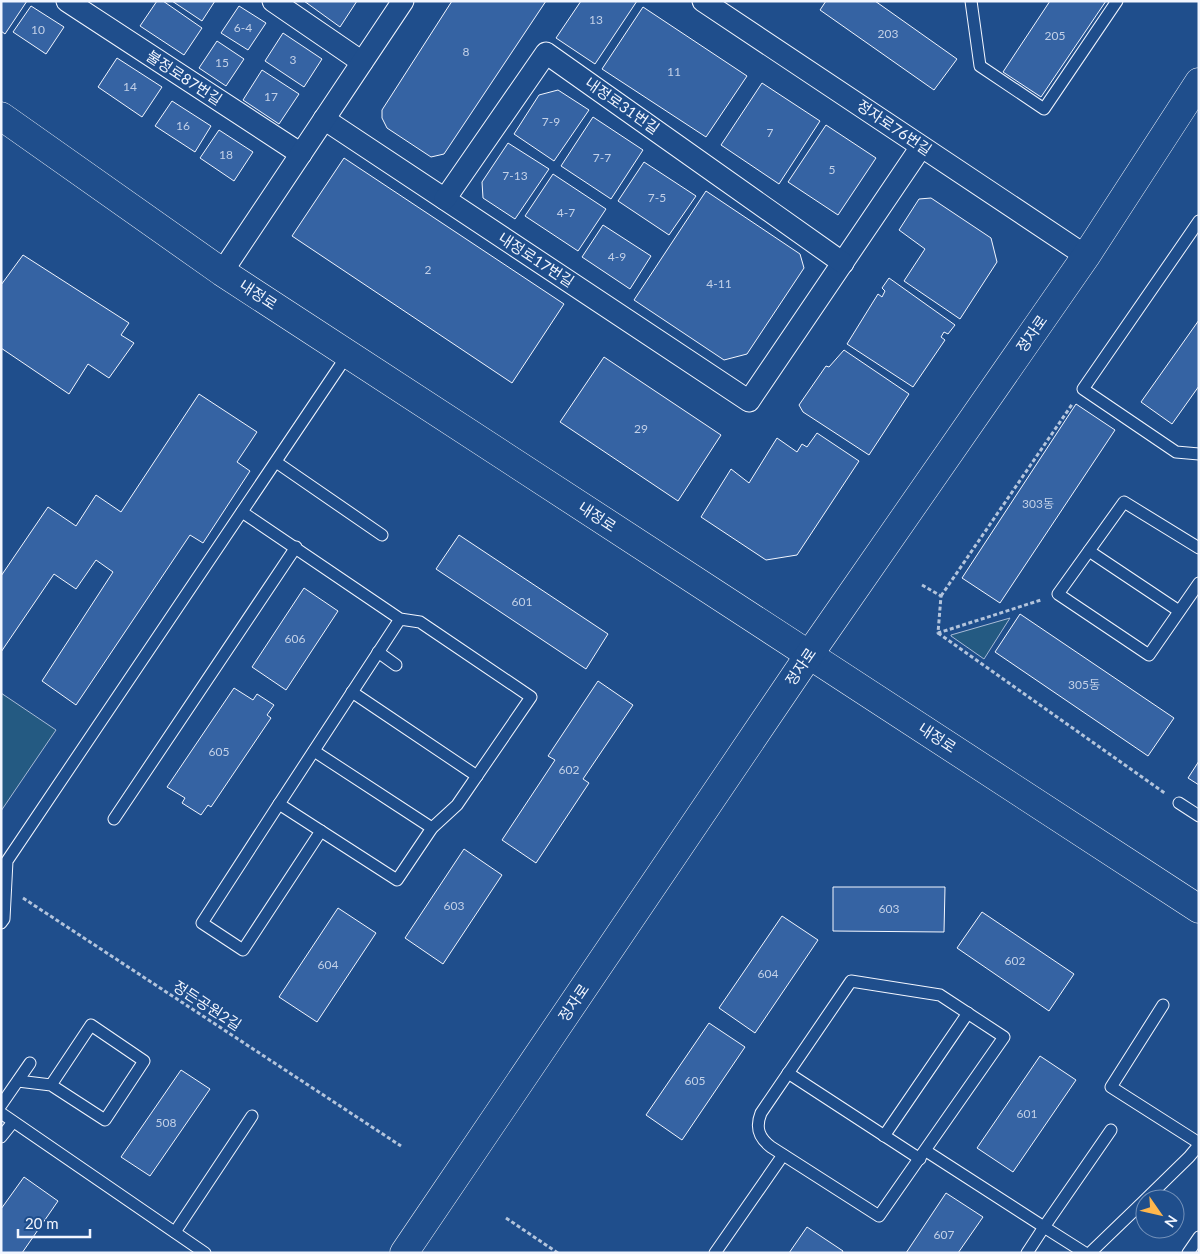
<svg xmlns="http://www.w3.org/2000/svg" width="1200" height="1254" font-family="Lato,'Noto Sans KR',sans-serif">
  <rect width="100%" height="100%" fill="#1f4e8c"/>
  <!-- green -->
  <g fill="#245a82" stroke="#a8bbd7">
    <polygon points="1010,618 984,659 951,636 951,635"/>
    <polygon points="1,693 56,730 1,811"/>
  </g>
  <!-- building -->
  <g fill="#3563a3" stroke="#f2f6ff">
    <polygon points="1,1 27,1 5,34 1,31"/>
    <polygon points="157,1 163,1 202,28 184,55 140,26"/>
    <polygon points="172,1 215,1 202,21"/>
    <polygon points="304,1 357,1 340,27"/>
    <polygon points="452,1 546,1 444,154 431,157 387,128 382,118 382,110"/>
    <polygon points="581,1 637,1 595,64 556,38"/>
    <polygon points="826,1 875,1 957,59 934,90 820,10"/>
    <polygon points="1050,1 1106,1 1041,97 1003,72"/>
    <polygon points="31,6 64,27 46,54 13,32"/>
    <polygon points="239,6 266,23 248,50 221,33"/>
    <polygon points="643,7 747,76 706,137 602,69"/>
    <polygon points="283,33 322,59 304,87 265,61"/>
    <polygon points="217,41 244,59 226,86 199,68"/>
    <polygon points="117,58 162,87 142,117 98,87"/>
    <polygon points="262,70 299,94 279,124 243,100"/>
    <polygon points="762,83 820,121 779,184 721,145"/>
    <polygon points="558,90 589,110 554,161 514,134 539,95"/>
    <polygon points="172,101 211,126 195,152 155,126"/>
    <polygon points="593,117 643,150 611,199 561,166"/>
    <polygon points="826,125 876,158 838,215 788,182"/>
    <polygon points="219,130 253,152 234,181 200,158"/>
    <polygon points="508,143 549,169 515,219 483,198 482,182"/>
    <polygon points="344,158 564,304 512,383 292,236"/>
    <polygon points="644,162 696,196 669,235 618,201"/>
    <polygon points="553,174 606,209 578,251 525,216"/>
    <polygon points="706,191 800,254 804,268 747,354 724,360 634,300"/>
    <polygon points="931,198 991,238 997,262 960,319 904,281 925,249 899,230 919,199"/>
    <polygon points="603,225 651,256 630,289 582,257"/>
    <polygon points="23,255 129,323 121,335 134,343 109,378 88,364 69,394 1,348 1,285"/>
    <polygon points="889,278 955,325 948,334 944,332 941,337 945,340 913,387 847,344 878,294 882,297 885,291 882,288"/>
    <polygon points="1199,320 1199,386 1172,424 1141,402"/>
    <polygon points="844,350 909,394 869,455 803,412 799,405 826,366 829,367"/>
    <polygon points="604,357 721,435 678,501 560,422"/>
    <polygon points="199,394 257,432 237,462 250,471 203,543 190,535 76,705 42,681 113,572 96,560 76,589 54,574 1,652 1,576 48,507 76,526 96,495 121,512"/>
    <polygon points="1076,404 1115,430 1000,603 962,578"/>
    <polygon points="817,433 859,461 797,555 766,560 701,517 731,469 749,483 777,438 797,452 802,444 807,447"/>
    <polygon points="459,535 608,634 586,669 436,569"/>
    <polygon points="304,588 338,611 286,690 252,667"/>
    <polygon points="1020,614 1174,718 1148,756 995,652"/>
    <polygon points="598,681 633,705 583,779 589,783 536,863 502,840 555,760 548,756"/>
    <polygon points="234,688 253,700 257,694 274,705 267,715 271,718 211,807 208,805 201,815 182,803 185,798 167,787"/>
    <polygon points="1199,761 1199,785 1188,778"/>
    <polygon points="464,849 502,875 443,964 405,938"/>
    <polygon points="833,887 945,887 944,932 833,931"/>
    <polygon points="338,908 376,933 317,1022 279,997"/>
    <polygon points="982,912 1074,974 1049,1011 957,948"/>
    <polygon points="782,916 818,940 755,1033 719,1008"/>
    <polygon points="709,1023 745,1047 682,1140 646,1115"/>
    <polygon points="1040,1056 1076,1080 1013,1172 977,1148"/>
    <polygon points="181,1070 210,1089 150,1176 121,1157"/>
    <polygon points="24,1177 58,1201 22,1253 1,1253 1,1209"/>
    <polygon points="946,1193 983,1217 958,1253 906,1253"/>
    <polygon points="807,1227 843,1251 842,1253 789,1253"/>
  </g>
  <g fill="none" stroke-linecap="round" stroke-linejoin="round">
    <defs>
      <g id="lane">
        <polyline points="971,1 980,66 1044,109 1117,1"/>
        <polyline points="1199,221 1083,389 1176,452 1199,454"/>
        <polyline points="276,462 382,535"/>
        <polyline points="242,512 400,619 420,622 531,697 457,805 432,828 397,880 279,804 400,619"/>
        <polyline points="1199,548 1124,502 1058,594 1149,655 1199,583"/>
        <polyline points="1089,551 1179,611"/>
        <polyline points="378,652 396,665"/>
        <polyline points="352,692 477,776"/>
        <polyline points="314,751 432,828"/>
        <polyline points="1179,803 1199,816"/>
        <polyline points="279,804 202,923 243,950 321,831"/>
        <polyline points="114,819 296,547"/>
        <polyline points="1,923 4,919 7,861 348,354"/>
        <path d="M851,981L940,995L1004,1037L879,1216L771,1147C759,1138 755,1128 761,1113Z"/>
        <polyline points="1163,1005 1111,1087 1199,1143"/>
        <polyline points="788,1073 920,1159"/>
        <polyline points="18,1081 51,1085 105,1120 144,1061 91,1025 51,1085"/>
        <polyline points="1,1105 30,1063"/>
        <polyline points="1,1113 205,1253"/>
        <polyline points="884,1136 968,1013"/>
        <polyline points="1,1137 13,1122"/>
        <polyline points="926,1151 1044,1227 1111,1130"/>
        <polyline points="1146,1199 1189,1157 1199,1145"/>
        <polyline points="175,1232 252,1116"/>
        <polyline points="715,1253 783,1155"/>
        <polyline points="1027,1253 1044,1227 1085,1253"/>
        <polyline points="1090,1253 1145,1200"/>
        <polyline points="1188,1253 1199,1237"/>
      </g>
      <g id="street">
        <polyline points="67,1 301,154"/>
        <polyline points="273,1 362,62"/>
        <polyline points="703,1 1086,256"/>
        <polyline points="324,119 749,401 921,147"/>
        <polyline points="445,199 546,53 843,263"/>
        <polyline points="222,272 403,1"/>
      </g>
      <g id="secondary">
        <polyline points="1,116 222,272 1199,909"/>
        <polyline points="404,1253 809,655 1086,256 1199,82"/>
      </g>
    </defs>
    <!-- lane casing -->
    <use href="#lane" stroke="#f2f6ff" stroke-width="13"/>
    <!-- street casing -->
    <use href="#street" stroke="#f2f6ff" stroke-width="23"/>
    <!-- secondary casing -->
    <use href="#secondary" stroke="#f2f6ff" stroke-width="29"/>
    <!-- path -->
    <g stroke="#b3c4dc" stroke-width="3" stroke-dasharray="4 2.5" stroke-linecap="butt">
      <polyline points="922,585 941,596 938,633 1041,600"/>
      <polyline points="941,596 1073,403"/>
      <polyline points="938,633 1166,794"/>
      <polyline points="23,898 401,1146"/>
      <polyline points="506,1218 558,1253"/>
    </g>
    <!-- lane -->
    <use href="#lane" stroke="#1f4e8c" stroke-width="11"/>
    <!-- street -->
    <use href="#street" stroke="#1f4e8c" stroke-width="21"/>
    <!-- secondary -->
    <use href="#secondary" stroke="#1f4e8c" stroke-width="28"/>
  </g>
  <g text-anchor="middle" stroke-width="4" stroke-linejoin="round" paint-order="stroke">
    <!-- number labels -->
    <g font-size="12" fill="#c3d1e8">
      <text x="596" y="24">13</text>
      <text x="243" y="32">6-4</text>
      <text x="38" y="34">10</text>
      <text x="888" y="38">203</text>
      <text x="1055" y="40">205</text>
      <text x="466" y="56">8</text>
      <text x="293" y="64">3</text>
      <text x="222" y="67">15</text>
      <text x="674" y="76">11</text>
      <text x="130" y="91">14</text>
      <text x="271" y="101">17</text>
      <text x="551" y="126">7-9</text>
      <text x="183" y="130">16</text>
      <text x="770" y="137">7</text>
      <text x="226" y="159">18</text>
      <text x="602" y="162">7-7</text>
      <text x="832" y="174">5</text>
      <text x="515" y="180">7-13</text>
      <text x="657" y="202">7-5</text>
      <text x="566" y="217">4-7</text>
      <text x="617" y="261">4-9</text>
      <text x="428" y="274">2</text>
      <text x="719" y="288">4-11</text>
      <text x="641" y="433">29</text>
      <text x="1038" y="508">303동</text>
      <text x="522" y="606">601</text>
      <text x="295" y="643">606</text>
      <text x="1084" y="689">305동</text>
      <text x="219" y="756">605</text>
      <text x="569" y="774">602</text>
      <text x="454" y="910">603</text>
      <text x="889" y="913">603</text>
      <text x="1015" y="965">602</text>
      <text x="328" y="969">604</text>
      <text x="768" y="978">604</text>
      <text x="695" y="1085">605</text>
      <text x="1027" y="1118">601</text>
      <text x="166" y="1127">508</text>
      <text x="944" y="1239">607</text>
    </g>
    <!-- street labels -->
    <g font-size="15" fill="#f2f6ff" stroke="#1f4e8c">
      <text transform="translate(184 78) rotate(33)" y="5">불정로87번길</text>
      <text transform="translate(622 106) rotate(35)" y="5">내정로31번길</text>
      <text transform="translate(894 128) rotate(34)" y="5">정자로76번길</text>
      <text transform="translate(536 260) rotate(33)" y="5">내정로17번길</text>
      <text transform="translate(258 295) rotate(33)" y="5">내정로</text>
      <text transform="translate(1032 334) rotate(-55)" y="5">정자로</text>
      <text transform="translate(597 517) rotate(33)" y="5">내정로</text>
      <text transform="translate(801 667) rotate(-56)" y="5">정자로</text>
      <text transform="translate(937 738) rotate(33)" y="5">내정로</text>
      <text transform="translate(574 1003) rotate(-56)" y="5">정자로</text>
      <text transform="translate(207 1006) rotate(33)" y="5">정든공원2길</text>
    </g>
  </g>
  <!-- border -->
  <rect width="1200" height="1254" fill="none" stroke="#f2f6ff" stroke-width="5"/>
  <!-- north arrow -->
  <g transform="translate(1160 1214) rotate(124)"><circle r="24" fill="#1f4e8c" stroke="#7391ba"/>
  <path d="M0-4L9 19L0 12L-9 19Z" fill="#ffb74d"/>
  <text y="-8" font-size="14" font-weight="bold" text-anchor="middle" fill="#f2f6ff">N</text>
  </g>
  <!-- scale -->
  <path d="M18 1229v8h72v-8" fill="none" stroke="#f2f6ff" stroke-width="2.5"/>
  <text x="25" y="1229" font-size="15" fill="#f2f6ff" stroke="#1f4e8c" stroke-width="4" paint-order="stroke">20 m</text>
</svg>
